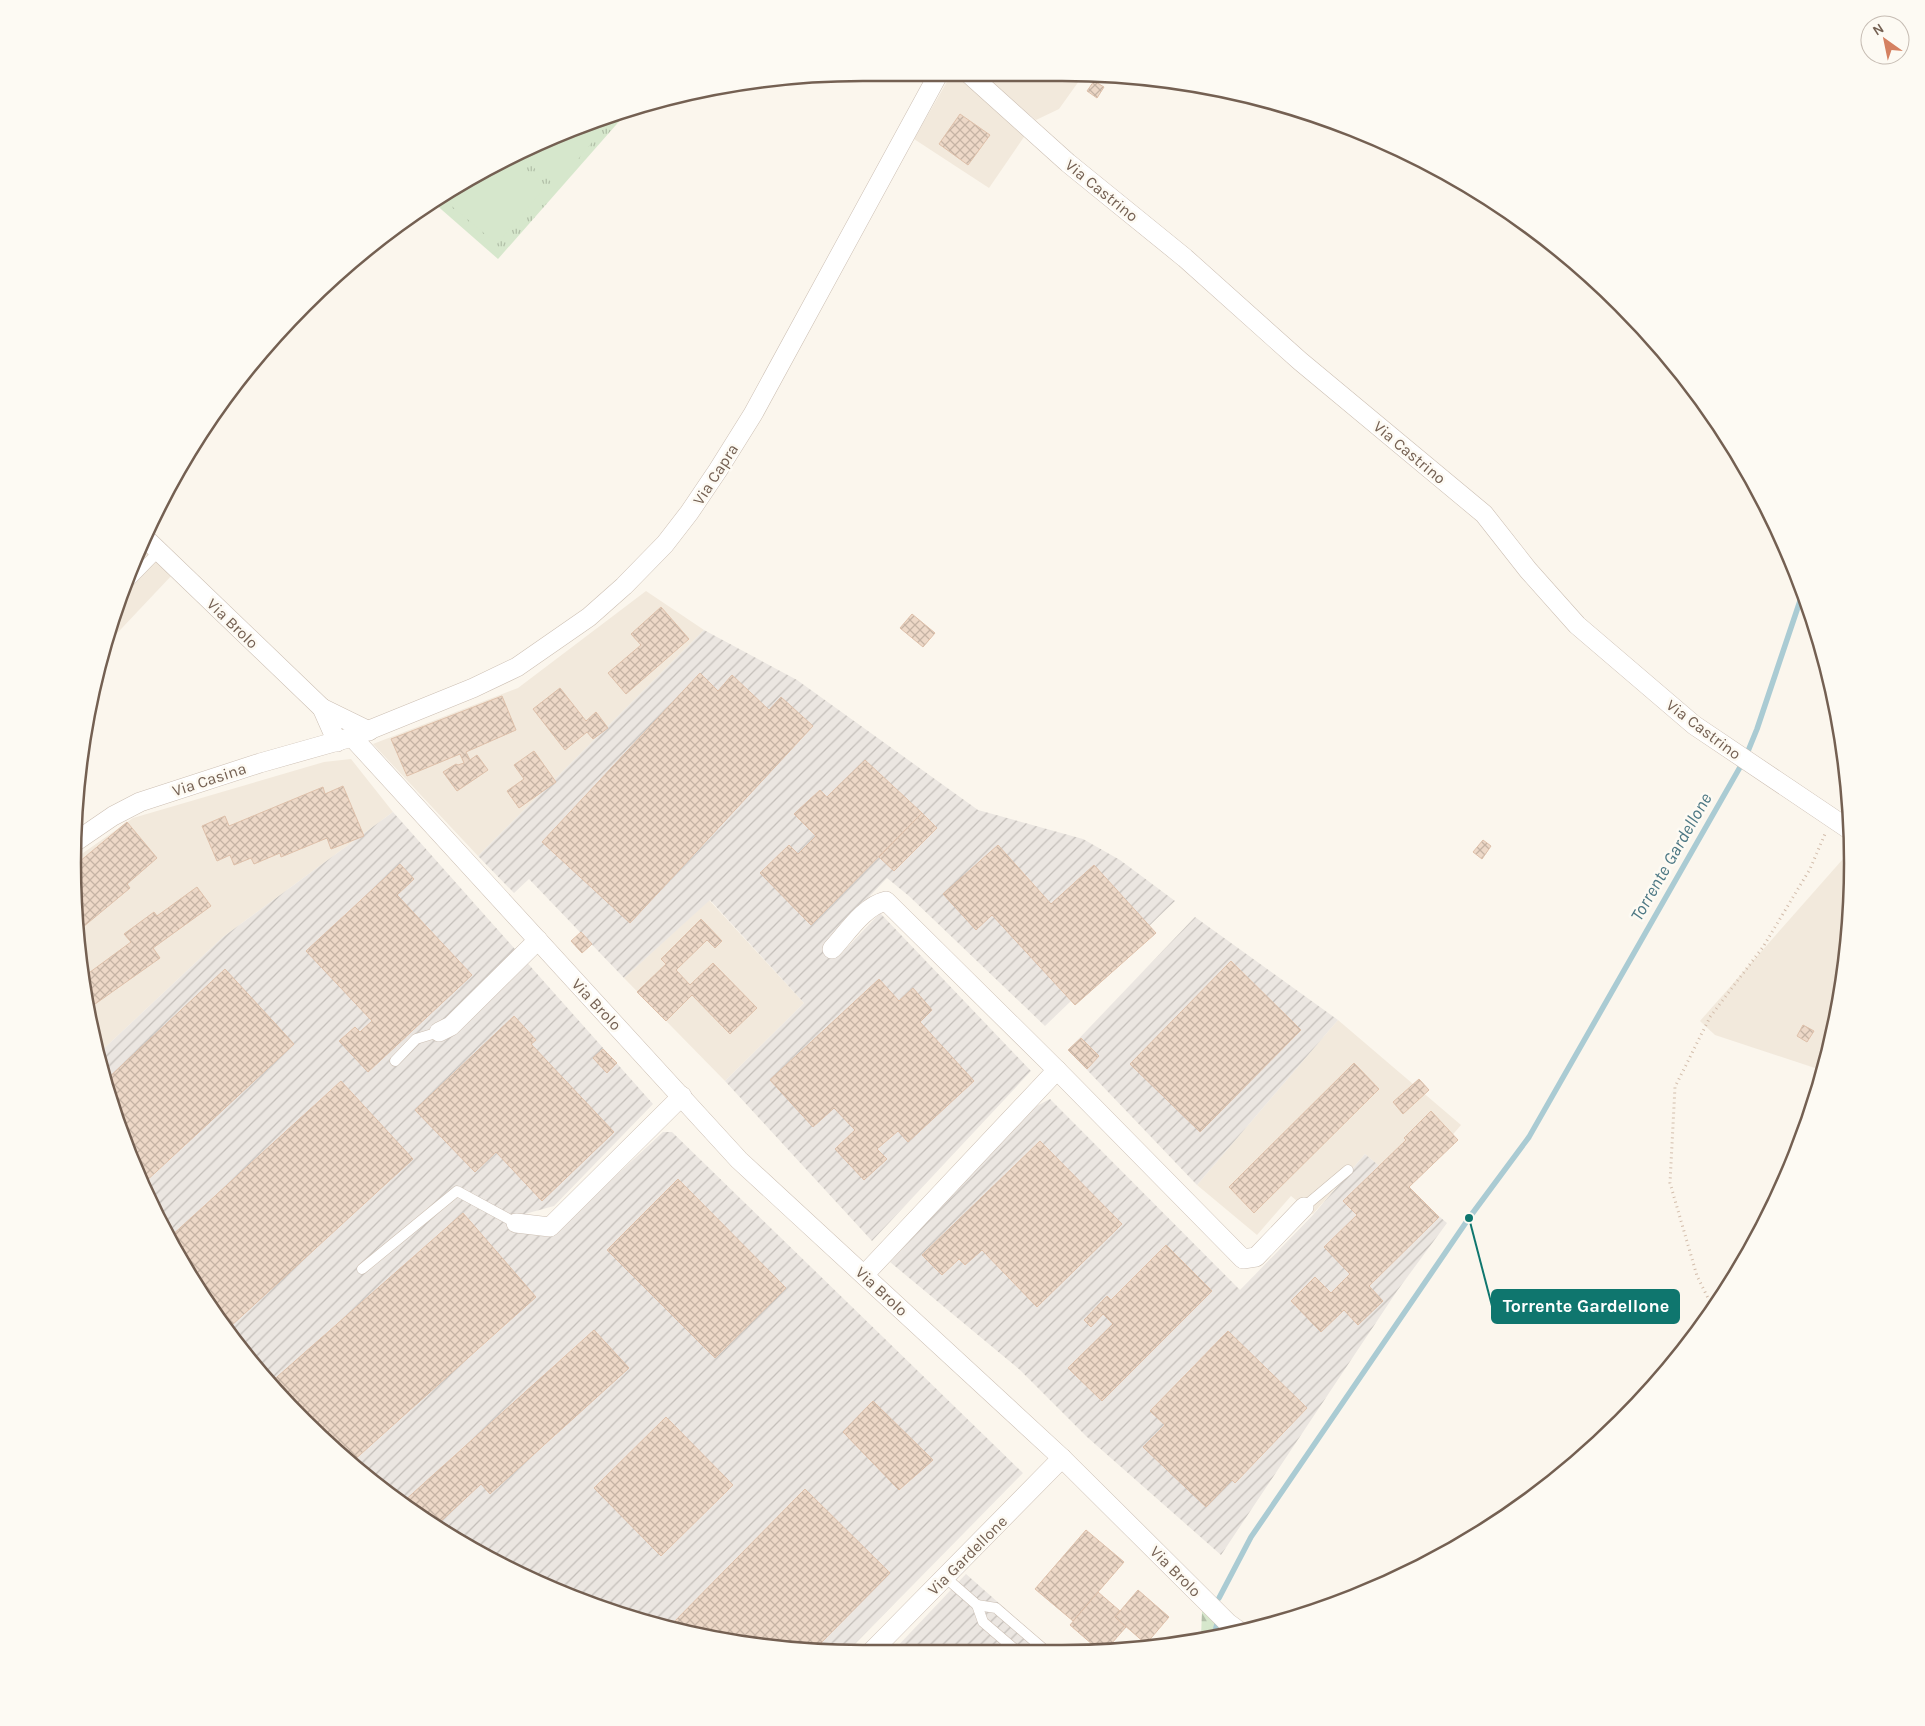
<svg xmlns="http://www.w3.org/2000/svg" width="1925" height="1726" font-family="Karla,sans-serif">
  <defs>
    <pattern id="industrial-furrows" width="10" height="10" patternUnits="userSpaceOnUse" patternTransform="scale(1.25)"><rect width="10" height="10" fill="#ebe6e1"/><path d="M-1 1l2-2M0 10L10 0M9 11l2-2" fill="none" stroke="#c3beb9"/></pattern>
    <pattern id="forest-firs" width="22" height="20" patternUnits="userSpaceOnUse" patternTransform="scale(1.25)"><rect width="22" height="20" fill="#d6e7cc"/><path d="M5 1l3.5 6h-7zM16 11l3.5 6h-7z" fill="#b2bfa8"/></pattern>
    <pattern id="park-tufts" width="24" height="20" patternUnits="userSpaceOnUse" patternTransform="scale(1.25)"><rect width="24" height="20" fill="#d6e7cc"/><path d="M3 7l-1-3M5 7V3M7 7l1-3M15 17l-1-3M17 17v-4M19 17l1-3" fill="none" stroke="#b2bfa8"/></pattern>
    <pattern id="building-cross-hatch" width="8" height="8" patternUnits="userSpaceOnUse" patternTransform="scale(1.25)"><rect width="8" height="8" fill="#edd8c7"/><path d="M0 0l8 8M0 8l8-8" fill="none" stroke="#c5b3a4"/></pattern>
  </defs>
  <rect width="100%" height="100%" fill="#fbf6ed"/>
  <!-- residential -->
  <g fill="#f2e9dc">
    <polygon points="952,73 1026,134 989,188 914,139"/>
    <polygon points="977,73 1084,74 1059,109 1036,120"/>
    <polygon points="140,546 172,575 105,646 115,609"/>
    <polygon points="646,591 704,630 478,856 373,744 518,688"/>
    <polygon points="351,759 393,812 223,937 97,1055 79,966 73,860 133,818 324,762"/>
    <polygon points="1850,851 1846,966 1821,1070 1715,1035 1700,1021"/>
    <polygon points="709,900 804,1003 725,1081 624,978"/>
    <polygon points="1338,1020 1461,1125 1406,1189 1365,1154 1313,1214 1291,1196 1257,1235 1197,1185"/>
  </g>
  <!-- industrial -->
  <g fill="url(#industrial-furrows)">
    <polygon points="704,630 797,680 978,810 1083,839 1120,860 1175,901 1045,1026 909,896 887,878 825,943 839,956 880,913 1031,1071 872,1241 725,1081 804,1003 710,900 624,978 529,879 514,893 478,856"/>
    <polygon points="393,812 653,1104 554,1206 521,1215 511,1231 550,1237 663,1132 672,1132 1023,1473 847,1652 811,1652 658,1626 514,1572 382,1490 268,1384 206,1302 154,1213 99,1067 97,1055 223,937"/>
    <polygon points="1195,917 1338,1020 1197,1185 1068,1050"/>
    <polygon points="1050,1099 1240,1290 1313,1215 1365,1154 1447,1223 1397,1291 1221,1555 1087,1437 1020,1370 890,1262 1029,1110"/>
    <polygon points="966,1574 1054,1652 892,1652"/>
  </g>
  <!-- forest -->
  <polygon fill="url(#forest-firs)" points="1202,1611 1226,1633 1201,1637"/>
  <!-- park -->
  <polygon fill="url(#park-tufts)" points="630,109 498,259 434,203 514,154 609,115"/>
  <!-- garden -->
  <g fill="#d6e7cc">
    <polygon points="617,112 556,186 516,153 609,115"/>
    <polygon points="510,156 546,186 497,244 442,198"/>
  </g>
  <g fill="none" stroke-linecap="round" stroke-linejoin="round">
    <!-- stream -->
    <g stroke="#aacbd3" stroke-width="5.5">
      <polyline points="1746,756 1757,729 1802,595"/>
      <polyline points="1219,1598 1251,1537 1469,1218 1529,1137 1743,762"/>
      <polyline points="1214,1635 1217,1624"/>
    </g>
  </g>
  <!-- building -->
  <g fill="url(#building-cross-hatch)" stroke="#dec0aa">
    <polygon points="1094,81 1104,87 1097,98 1087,91"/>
    <polygon points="960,114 990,135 968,165 939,144"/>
    <polygon points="661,607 689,639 626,694 608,673 641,645 631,634"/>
    <polygon points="912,614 935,633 923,647 900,628"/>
    <polygon points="700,673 718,691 732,675 769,710 781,697 813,726 630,923 542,842"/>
    <polygon points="560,688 586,721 596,712 608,728 593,739 587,732 565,750 533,709"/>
    <polygon points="502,696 516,730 466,752 470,760 477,755 488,770 457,791 443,772 456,764 458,765 464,763 460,754 407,776 391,739"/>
    <polygon points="534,751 556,782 519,808 507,791 524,779 514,765"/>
    <polygon points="865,760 922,813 811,925 760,873 789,845 798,854 816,836 794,814 820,790 827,797"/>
    <polygon points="343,786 364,836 331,849 327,838 281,857 280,853 254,864 251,858 234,865 230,855 217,861 202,826 225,816 229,826 323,787 325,794"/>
    <polygon points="922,813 937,828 894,871 879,857"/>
    <polygon points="127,822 157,858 127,884 130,888 77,932 73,867"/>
    <polygon points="1483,840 1491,846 1482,859 1473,852"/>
    <polygon points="998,845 1051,904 1094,865 1156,933 1075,1005 992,915 976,930 943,894"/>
    <polygon points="400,864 414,879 397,895 472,975 368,1072 339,1041 355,1027 360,1032 372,1021 306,951"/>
    <polygon points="197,887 211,906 153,948 160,958 88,1009 82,978 131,942 124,934 154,912 157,916"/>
    <polygon points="701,919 722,941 715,948 707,940 676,970 690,985 713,963 757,1008 730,1034 692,995 666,1021 637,992 666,964 661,959"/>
    <polygon points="581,932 592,944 582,953 571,941"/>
    <polygon points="1231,961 1301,1030 1200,1132 1130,1064"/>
    <polygon points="225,969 294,1044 143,1184 105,1081"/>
    <polygon points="879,979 899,1001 913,988 932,1010 920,1022 974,1081 908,1142 898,1131 877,1149 887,1159 864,1180 835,1149 855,1130 834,1108 813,1127 770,1080"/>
    <polygon points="514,1016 536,1040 531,1044 614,1132 542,1201 496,1152 475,1172 415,1110"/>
    <polygon points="1803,1025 1814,1031 1807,1042 1797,1036"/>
    <polygon points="1831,1030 1828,1044 1825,1042"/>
    <polygon points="1081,1038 1099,1056 1087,1069 1068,1050"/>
    <polygon points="603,1049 617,1063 607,1073 593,1058"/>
    <polygon points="1354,1063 1379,1089 1254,1213 1229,1187"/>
    <polygon points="1419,1079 1429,1090 1403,1114 1393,1102"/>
    <polygon points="341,1081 413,1159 231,1326 201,1294 169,1238"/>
    <polygon points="1431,1111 1458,1140 1409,1187 1439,1217 1369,1286 1383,1301 1358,1325 1344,1310 1321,1332 1291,1301 1315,1277 1331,1293 1350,1274 1324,1247 1357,1215 1343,1201 1406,1140 1404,1138"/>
    <polygon points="1040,1141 1122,1224 1037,1307 982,1250 965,1265 959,1259 942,1275 922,1255"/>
    <polygon points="678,1179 786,1288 715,1358 607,1250"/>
    <polygon points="463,1213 536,1297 352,1462 269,1384"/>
    <polygon points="1166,1245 1212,1291 1102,1401 1068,1368 1113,1324 1103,1314 1091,1327 1084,1320 1107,1296 1111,1300"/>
    <polygon points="594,1330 629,1368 490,1494 481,1484 439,1523 444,1529 402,1503"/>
    <polygon points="1228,1331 1307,1408 1235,1483 1232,1480 1206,1507 1143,1447 1165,1425 1150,1411"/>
    <polygon points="873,1401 933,1460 899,1490 843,1432"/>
    <polygon points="666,1417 733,1485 661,1556 594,1488"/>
    <polygon points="805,1489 890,1573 812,1652 668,1628"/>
    <polygon points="1086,1530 1124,1562 1073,1621 1035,1589"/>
    <polygon points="1138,1590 1169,1617 1146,1644 1115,1617"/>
    <polygon points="1098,1592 1120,1611 1115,1617 1126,1627 1104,1652 1101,1652 1070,1625"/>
  </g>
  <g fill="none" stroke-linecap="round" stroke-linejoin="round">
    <defs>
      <g id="lane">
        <polyline points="124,587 159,551"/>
        <polyline points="395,1061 416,1039 439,1032"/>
        <polyline points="1304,1207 1348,1170"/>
        <polyline points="362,1269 457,1191 516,1223"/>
        <polyline points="945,1577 977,1605 983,1622 1018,1652"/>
        <polyline points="977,1605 996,1608 1047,1652"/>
      </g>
      <g id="street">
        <polyline points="968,73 1068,163 1185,258 1300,361 1484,514 1528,570 1577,625 1694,725 1850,830"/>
        <polyline points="144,537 322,708"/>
        <polyline points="352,737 739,1160 1062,1458 1228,1623 1239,1631"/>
        <polyline points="337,742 322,708 369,731"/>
        <polyline points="75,842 113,816 140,802 260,763 352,737 473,688 517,667 589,617 624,586 665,544 689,513 718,470 753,414 939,73"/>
        <path d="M832,949C847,933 864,906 886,901L1057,1070L1243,1259L1256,1257L1304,1207"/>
        <polyline points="439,1032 451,1026 538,940"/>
        <polyline points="516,1223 550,1227 682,1096"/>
        <polyline points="864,1275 1057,1070"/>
        <polyline points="871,1652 1062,1458"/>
      </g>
    </defs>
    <!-- lane casing -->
    <use href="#lane" stroke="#ccbfb3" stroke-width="11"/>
    <!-- street casing -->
    <use href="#street" stroke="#ccbfb3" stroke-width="20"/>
    <!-- path -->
    <polyline stroke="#d2bcaa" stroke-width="3" stroke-dasharray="1 4" stroke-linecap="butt" points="1712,1306 1697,1276 1670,1183 1675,1087 1710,1017 1763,947 1810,869 1825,834"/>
    <!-- lane -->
    <use href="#lane" stroke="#fff" stroke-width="10"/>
    <!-- street -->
    <use href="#street" stroke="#fff" stroke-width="19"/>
  </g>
  <g text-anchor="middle" stroke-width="5" stroke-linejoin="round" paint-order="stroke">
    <!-- street labels -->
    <g font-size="16" fill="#746052" stroke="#fdfaf3">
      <text transform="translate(1102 190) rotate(39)" y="6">Via Castrino</text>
      <text transform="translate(1410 452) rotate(40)" y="6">Via Castrino</text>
      <text transform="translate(715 474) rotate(-57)" y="6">Via Capra</text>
      <text transform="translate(233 623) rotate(44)" y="6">Via Brolo</text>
      <text transform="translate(1704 729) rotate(37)" y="6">Via Castrino</text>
      <text transform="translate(209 779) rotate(-18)" y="6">Via Casina</text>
      <text transform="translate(597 1004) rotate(47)" y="6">Via Brolo</text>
      <text transform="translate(882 1291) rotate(43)" y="6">Via Brolo</text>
      <text transform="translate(967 1555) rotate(-45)" y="6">Via Gardellone</text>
      <text transform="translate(1176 1571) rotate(45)" y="6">Via Brolo</text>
    </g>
    <!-- water labels -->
    <g font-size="18" font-style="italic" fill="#4d7884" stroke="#fdfaf3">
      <text transform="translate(1671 857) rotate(-60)" y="6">Torrente Gardellone</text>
    </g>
  </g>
  <!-- crop -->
  <path d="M0 0H1925V1726H0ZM863 81H1062A782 782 0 0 1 1844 863V863A782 782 0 0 1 1062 1645H863A782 782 0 0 1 81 863V863A782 782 0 0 1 863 81Z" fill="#fdfaf3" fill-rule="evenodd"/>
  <path fill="none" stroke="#746052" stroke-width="2.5" d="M863 81H1062A782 782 0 0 1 1844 863V863A782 782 0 0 1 1062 1645H863A782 782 0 0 1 81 863V863A782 782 0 0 1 863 81Z"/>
  <!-- callouts -->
  <path fill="none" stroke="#0f766e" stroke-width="2" d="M1469 1218L1492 1306"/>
  <circle fill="#0f766e" stroke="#fdfaf3" stroke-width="2" cx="1469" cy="1218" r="5"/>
  <rect fill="#0f766e" stroke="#0f766e" stroke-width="2" x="1492" y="1290" width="187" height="33" rx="5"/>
  <g font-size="18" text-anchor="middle" font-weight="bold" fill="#fff">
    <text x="1586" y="1312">Torrente Gardellone</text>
  </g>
  <!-- north arrow -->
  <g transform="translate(1885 40) rotate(327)"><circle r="24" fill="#fdfaf3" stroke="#c6bcb3"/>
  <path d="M0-4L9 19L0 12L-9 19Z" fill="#d58161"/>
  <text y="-8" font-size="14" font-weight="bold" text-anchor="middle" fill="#746052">N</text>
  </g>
</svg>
